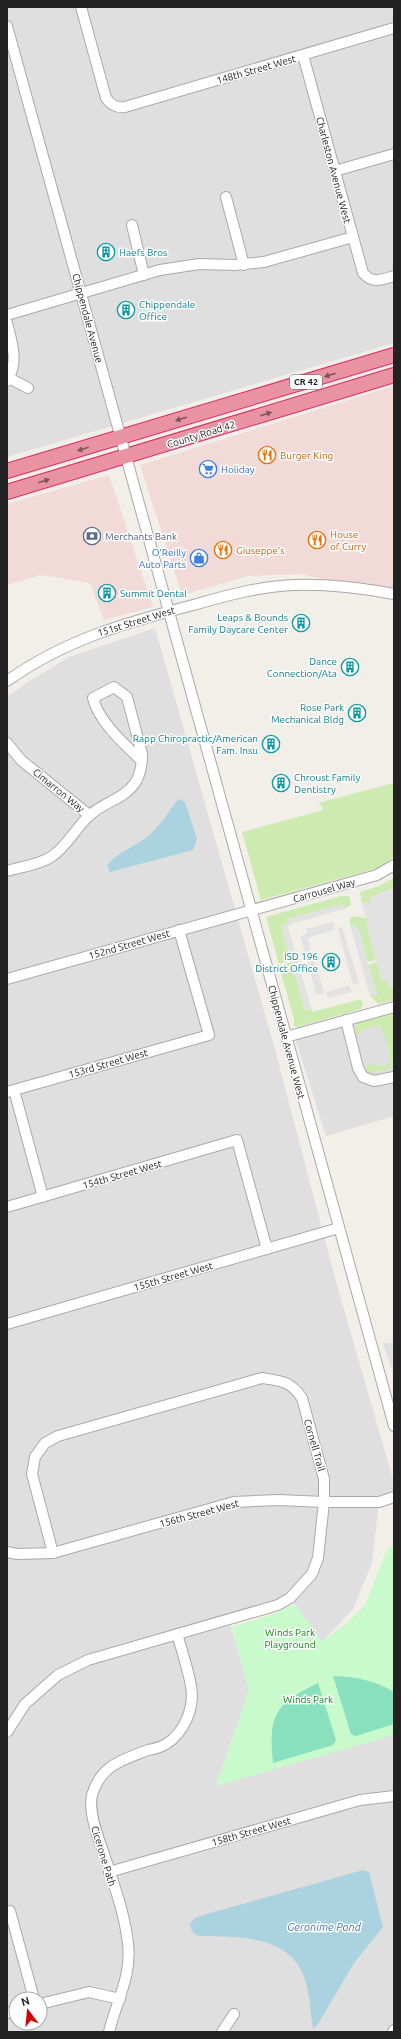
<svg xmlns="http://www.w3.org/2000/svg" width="401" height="2039" font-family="Ubuntu,sans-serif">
  <rect width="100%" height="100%" fill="#f2efe9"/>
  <!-- residential -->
  <g fill="#e0dfdf" fill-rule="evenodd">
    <polygon points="7,7 394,7 394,343 7,457"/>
    <path d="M155,628L276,1053L335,1278L394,1483V1497L379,1502L372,1563L353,1609L322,1642L290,1598L229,1619L249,1690L216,1785L394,1734V2032H7V697L28,682L69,657ZM16,1999H40V2023H16Z"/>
    <polygon points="394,1007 394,1116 326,1136 294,1035"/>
    <polygon points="383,1343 394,1343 394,1374 386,1353"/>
  </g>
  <!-- commercial -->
  <g fill="#f2dad9">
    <polygon points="394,386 394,588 362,588 301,574 248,576 182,595 140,465"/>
    <polygon points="109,475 153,607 104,620 90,583 41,575 7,585 7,504"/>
  </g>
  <!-- grass -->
  <g fill="#cdebb0">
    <polygon points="394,783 394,856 386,864 375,869 261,900 242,832 323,810 322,806 318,803"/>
    <polygon points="394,878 394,887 370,903 362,904 360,892 379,886"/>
    <polygon points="341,896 349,896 351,905 344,909 343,904 281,927 291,960 279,964 266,917"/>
    <polygon points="354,916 371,919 366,923 376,960 368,962 358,928 353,925 350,925 350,918"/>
    <polygon points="291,962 305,1010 311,1008 312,1012 358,1000 361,1000 363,1004 361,1009 298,1027 294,1026 294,1019 279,966"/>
    <polygon points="377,962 382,981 387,981 390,987 394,986 394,1000 378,1004 370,996 377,994 368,965"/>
    <path d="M394,1011V1062L391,1063L393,1068L373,1073L367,1072L365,1066L376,1064L377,1066L388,1064C392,1052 385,1036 379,1025L362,1030V1033L355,1035L356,1021Z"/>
  </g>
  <!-- park -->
  <polygon fill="#c8facc" points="394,1546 394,1735 216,1786 249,1690 232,1627 274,1614 295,1604 322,1642 347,1623 365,1605 385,1554 388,1548"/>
  <!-- pitch -->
  <g fill="#88e0be">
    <path d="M333,1676C356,1677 374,1680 394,1692V1724L356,1736L351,1734Z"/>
    <path d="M318,1683L336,1740L333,1745L273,1763C268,1715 275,1704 318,1683Z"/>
  </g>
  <!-- parking -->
  <g fill="#e2e2e2">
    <polygon points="394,887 394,986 390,987 387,981 382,981 366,923 371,919 366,918 362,904 370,903 371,897"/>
    <polygon points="343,904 344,909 291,924 288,927 311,1008 305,1010 281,927 288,925 287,919"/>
    <polygon points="333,922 334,930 308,938 311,950 305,952 300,936 307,934 306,929"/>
    <polygon points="350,925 353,925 358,928 377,994 370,996"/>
    <polygon points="342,927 359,983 353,985 338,929"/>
    <polygon points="315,961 324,993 316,995 308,962"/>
    <polygon points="349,986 352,992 328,998 326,992"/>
  </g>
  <!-- water -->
  <g fill="#aad3df">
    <path d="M178,799L185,802L197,839L193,850L110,872L107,865C118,852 135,847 148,836C160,826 169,812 178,799Z"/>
    <path d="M363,1870L369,1872L383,1927L354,1963L318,2024L313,2029C310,2011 310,1991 303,1974C286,1934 236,1937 200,1936C193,1934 191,1931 190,1924L195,1918L207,1914Z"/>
  </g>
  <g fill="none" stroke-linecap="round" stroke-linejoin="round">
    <defs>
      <g id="minor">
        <path d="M81,7L106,98C111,105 116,108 125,107L394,28"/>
        <polyline points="7,26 394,1426"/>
        <path d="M303,55L363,273C373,284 381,280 394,276"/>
        <polyline points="335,171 394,154"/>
        <polyline points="226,197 244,265"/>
        <polyline points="132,225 144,275"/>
        <polyline points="7,315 160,270 199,264 235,265 264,262 353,237"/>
        <path d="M7,323C12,343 19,362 7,381"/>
        <polyline points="9,378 28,388"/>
        <path d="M7,681C66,639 128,622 197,604C228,595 262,586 295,585C328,584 361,588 394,594"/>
        <polyline points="7,743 21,760 89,815"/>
        <path d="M7,871C20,867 39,865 51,857C67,847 76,827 90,815C104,802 124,799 135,783C141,774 142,764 142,754L127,697L114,687L93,698C98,721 125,745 142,761"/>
        <polyline points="7,979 377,875 394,865"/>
        <polyline points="346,1020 358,1068 363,1077 374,1081 394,1077"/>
        <polyline points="286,1037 394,1007"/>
        <polyline points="14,1090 43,1197"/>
        <polyline points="7,1092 209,1035 179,930"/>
        <polyline points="7,1207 237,1140 267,1249"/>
        <polyline points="7,1324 339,1228"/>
        <polyline points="7,1552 17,1554 53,1553 234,1502 279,1500 324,1502 379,1502 394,1497"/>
        <path d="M7,1732L25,1704L58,1675L88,1660L278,1605L290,1598L312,1574L318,1558L324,1502V1479L302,1398C290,1381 282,1381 262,1378L58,1436L45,1443L35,1457L32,1474L53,1553"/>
        <polyline points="109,1872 360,1800 394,1796"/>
        <polyline points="10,1911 34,1999"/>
        <polyline points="40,2004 89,1992 120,1999"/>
        <polyline points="7,2013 16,2010"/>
        <path d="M109,2032C116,2002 132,1976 128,1944C125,1914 113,1882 104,1854C98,1838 88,1811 92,1795C101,1765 122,1760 148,1750C154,1749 161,1747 166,1744C184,1733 195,1708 191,1686C188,1669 182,1651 177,1634"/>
        <polyline points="222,2032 234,2014"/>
        <polyline points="393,2032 394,2030"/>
      </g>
      <g id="highway">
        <polyline points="7,471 394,355"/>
        <polyline points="7,492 394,375"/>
      </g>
    </defs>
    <!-- minor casing -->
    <use href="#minor" stroke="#a9a9a9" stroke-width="12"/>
    <!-- highway casing -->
    <use href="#highway" stroke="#dc2a67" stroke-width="16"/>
    <!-- minor -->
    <use href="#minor" stroke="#fff" stroke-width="10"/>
    <!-- highway -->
    <use href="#highway" stroke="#e892a2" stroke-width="14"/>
  </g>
  <!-- one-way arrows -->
  <defs><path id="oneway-solid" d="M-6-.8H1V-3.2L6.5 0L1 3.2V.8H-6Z"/></defs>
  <g fill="#7b545c">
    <use href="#oneway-solid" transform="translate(330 375) rotate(163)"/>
    <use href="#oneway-solid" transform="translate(266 414) rotate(-17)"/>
    <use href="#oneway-solid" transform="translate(181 419) rotate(163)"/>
    <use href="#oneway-solid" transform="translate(83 449) rotate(163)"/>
    <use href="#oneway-solid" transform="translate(44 481) rotate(-17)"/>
  </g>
  <!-- icons -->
  <defs>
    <symbol id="building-ring" viewBox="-11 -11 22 22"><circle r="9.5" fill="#fff" stroke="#0f9aa8" stroke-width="1.5"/><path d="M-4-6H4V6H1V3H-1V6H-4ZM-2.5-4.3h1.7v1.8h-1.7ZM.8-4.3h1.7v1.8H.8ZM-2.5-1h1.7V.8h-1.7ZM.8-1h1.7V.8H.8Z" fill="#0f9aa8"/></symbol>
    <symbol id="restaurant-ring" viewBox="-11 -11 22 22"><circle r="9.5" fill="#fff" stroke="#e8710a" stroke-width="1.5"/><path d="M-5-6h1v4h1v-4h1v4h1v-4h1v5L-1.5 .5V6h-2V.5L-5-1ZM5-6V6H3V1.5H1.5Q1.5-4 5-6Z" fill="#e8710a"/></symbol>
    <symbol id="supermarket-ring" viewBox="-11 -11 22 22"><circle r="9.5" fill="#fff" stroke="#3f7fe0" stroke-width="1.5"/><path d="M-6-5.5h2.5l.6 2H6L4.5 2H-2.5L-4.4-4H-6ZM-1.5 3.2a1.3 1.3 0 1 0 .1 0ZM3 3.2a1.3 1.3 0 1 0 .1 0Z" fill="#3f7fe0"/></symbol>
    <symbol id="bank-ring" viewBox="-11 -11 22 22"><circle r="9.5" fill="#fff" stroke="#5c6f8a" stroke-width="1.5"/><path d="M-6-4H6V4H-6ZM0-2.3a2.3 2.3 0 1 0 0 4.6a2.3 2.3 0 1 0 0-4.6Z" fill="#5c6f8a"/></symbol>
    <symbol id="shop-ring" viewBox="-11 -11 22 22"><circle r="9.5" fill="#fff" stroke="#3f7fe0" stroke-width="1.5"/><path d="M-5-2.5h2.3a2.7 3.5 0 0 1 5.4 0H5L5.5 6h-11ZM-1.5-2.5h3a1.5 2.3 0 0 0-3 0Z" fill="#3f7fe0"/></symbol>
  </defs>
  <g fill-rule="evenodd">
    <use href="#building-ring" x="96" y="242" width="20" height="20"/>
    <use href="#building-ring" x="116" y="300" width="20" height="20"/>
    <use href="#restaurant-ring" x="257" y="445" width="20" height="20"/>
    <use href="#supermarket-ring" x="198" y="459" width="20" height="20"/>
    <use href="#bank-ring" x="82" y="526" width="20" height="20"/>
    <use href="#restaurant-ring" x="307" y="530" width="20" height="20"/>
    <use href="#restaurant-ring" x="213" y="540" width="20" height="20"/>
    <use href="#shop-ring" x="189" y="548" width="20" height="20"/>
    <use href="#building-ring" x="97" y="583" width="20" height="20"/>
    <use href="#building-ring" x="291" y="613" width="20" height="20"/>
    <use href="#building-ring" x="340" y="657" width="20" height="20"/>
    <use href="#building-ring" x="347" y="703" width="20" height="20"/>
    <use href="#building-ring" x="261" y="734" width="20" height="20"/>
    <use href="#building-ring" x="271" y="773" width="20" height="20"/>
    <use href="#building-ring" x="321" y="952" width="20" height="20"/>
  </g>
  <g text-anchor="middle" stroke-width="3" stroke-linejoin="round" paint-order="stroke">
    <!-- shield labels -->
    <rect fill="#fff" stroke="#646464" stroke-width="1" x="290" y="375" width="32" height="14" rx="3"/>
    <g font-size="9" font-weight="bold" fill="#222">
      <text x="306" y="385">CR 42</text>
    </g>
    <!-- street labels -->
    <g font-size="10" fill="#222" stroke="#fff">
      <text transform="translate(256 69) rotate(-16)" y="4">148th Street West</text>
      <text transform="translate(334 170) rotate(75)" y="4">Charleston Avenue West</text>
      <text transform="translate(88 318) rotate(75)" y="4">Chippendale Avenue</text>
      <text transform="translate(201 434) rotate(-17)" y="4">County Road 42</text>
      <text transform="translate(136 621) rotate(-17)" y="4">151st Street West</text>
      <text transform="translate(59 790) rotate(39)" y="4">Cimarron Way</text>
      <text transform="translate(324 890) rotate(-16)" y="4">Carrousel Way</text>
      <text transform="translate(129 944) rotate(-16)" y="4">152nd Street West</text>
      <text transform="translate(287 1042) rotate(75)" y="4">Chippendale Avenue West</text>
      <text transform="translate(108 1063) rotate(-16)" y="4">153rd Street West</text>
      <text transform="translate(122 1174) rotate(-16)" y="4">154th Street West</text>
      <text transform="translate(173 1276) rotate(-16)" y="4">155th Street West</text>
      <text transform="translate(315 1445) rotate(74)" y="4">Cornell Trail</text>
      <text transform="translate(199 1513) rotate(-15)" y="4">156th Street West</text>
      <text transform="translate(251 1831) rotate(-16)" y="4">158th Street West</text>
      <text transform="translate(104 1856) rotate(73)" y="4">Cicerone Path</text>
    </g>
    <!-- culture labels -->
    <g font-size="10" fill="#0d838f" stroke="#fff" text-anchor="end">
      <text x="119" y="256" text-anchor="start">Haefs Bros</text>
      <text x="139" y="308" text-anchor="start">Chippendale<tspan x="139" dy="12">Office</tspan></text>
      <text x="120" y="597" text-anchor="start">Summit Dental</text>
      <text x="288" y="621">Leaps &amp; Bounds<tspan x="288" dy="12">Family Daycare Center</tspan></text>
      <text x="337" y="665">Dance<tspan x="337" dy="12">Connection/Ata</tspan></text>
      <text x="344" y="711">Rose Park<tspan x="344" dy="12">Mechanical Bldg</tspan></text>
      <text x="258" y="742">Rapp Chiropractic/American<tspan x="258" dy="12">Fam. Insu</tspan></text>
      <text x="294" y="781" text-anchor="start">Chroust Family<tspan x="294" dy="12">Dentistry</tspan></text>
      <text x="318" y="960">ISD 196<tspan x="318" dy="12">District Office</tspan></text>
    </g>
    <!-- food labels -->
    <g font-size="10" fill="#c56008" stroke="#fff" text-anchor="start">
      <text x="280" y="459">Burger King</text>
      <text x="330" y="538">House<tspan x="330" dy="12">of Curry</tspan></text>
      <text x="236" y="554">Giuseppe's</text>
    </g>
    <!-- shop labels -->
    <g font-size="10" fill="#366cbe" stroke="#fff" text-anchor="start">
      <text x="221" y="473">Holiday</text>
      <text x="186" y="556" text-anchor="end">O'Reilly<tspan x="186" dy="12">Auto Parts</tspan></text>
    </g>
    <!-- service labels -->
    <g font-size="10" fill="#4e5e75" stroke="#fff" text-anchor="start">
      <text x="105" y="540">Merchants Bank</text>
    </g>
    <!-- park labels -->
    <g font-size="10" fill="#0c8416" stroke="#fff">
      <text x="290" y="1636">Winds Park<tspan x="290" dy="12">Playground</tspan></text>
      <text x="308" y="1703">Winds Park</text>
    </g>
    <!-- water labels -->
    <g font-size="11" font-style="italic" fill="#4a7aab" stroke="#fff">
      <text x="324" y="1931">Geronime Pond</text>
    </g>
  </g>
  <!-- border -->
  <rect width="401" height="2039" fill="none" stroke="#222222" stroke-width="16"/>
  <!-- north arrow -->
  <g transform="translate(28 2011) rotate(344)"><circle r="19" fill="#ffffff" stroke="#a7a7a7"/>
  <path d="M0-3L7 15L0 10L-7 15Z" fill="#d40000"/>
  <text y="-6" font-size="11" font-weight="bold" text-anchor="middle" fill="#222222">N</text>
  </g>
</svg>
